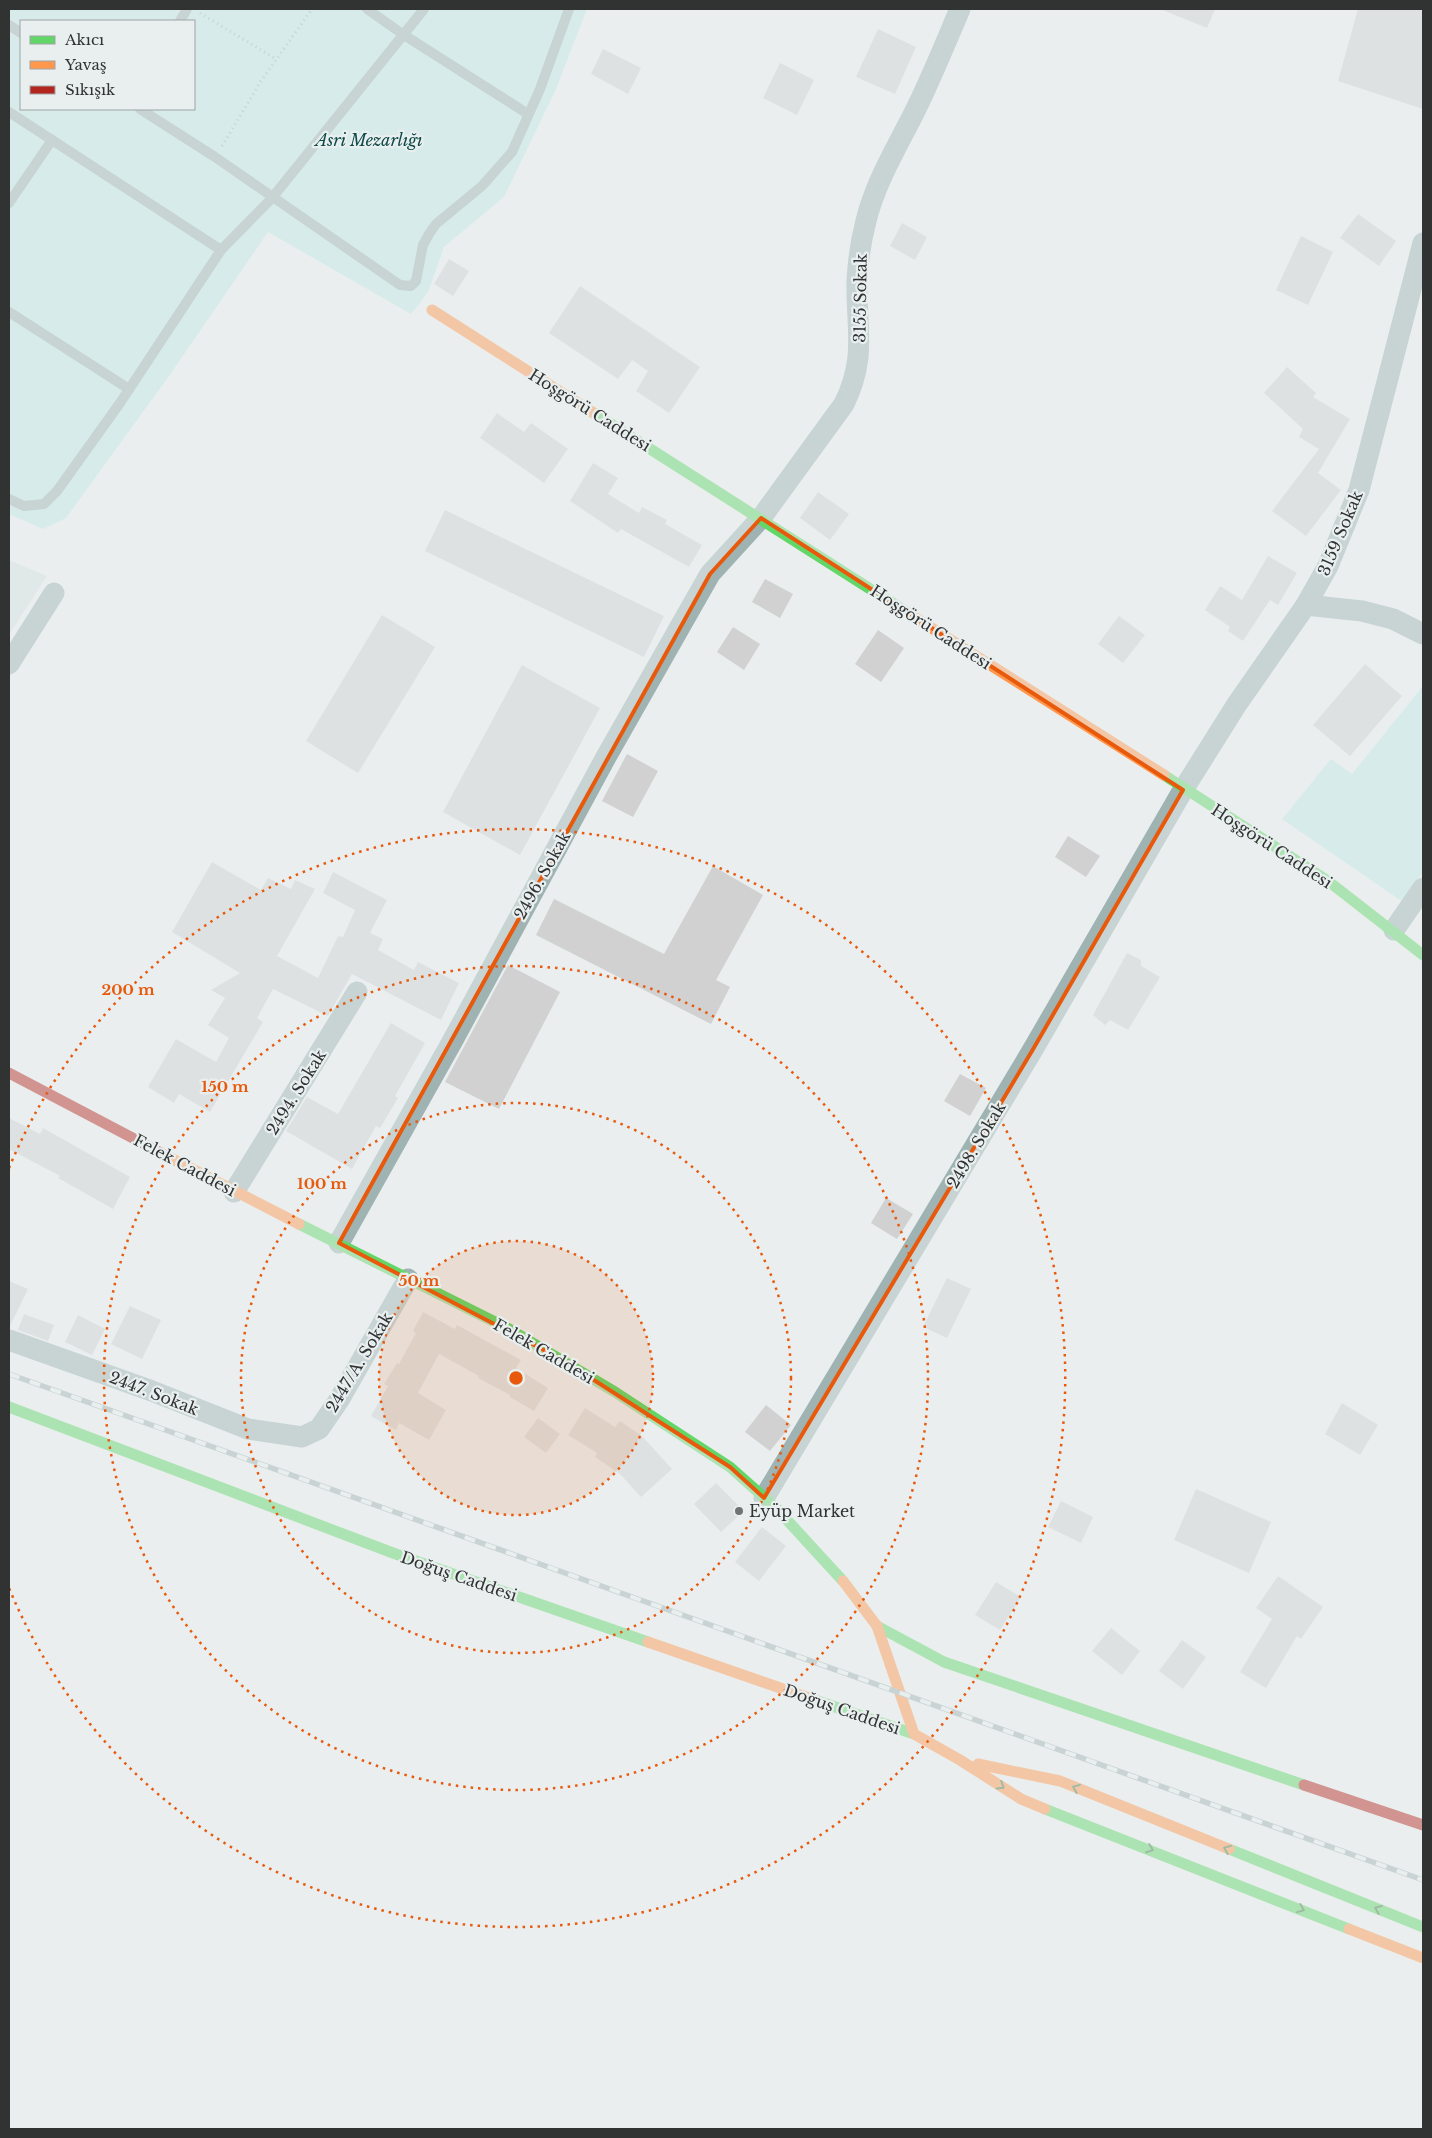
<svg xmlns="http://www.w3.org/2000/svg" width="1432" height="2138" font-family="'Libre Baskerville',serif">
  <rect width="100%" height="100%" fill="#eaeeee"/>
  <!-- built -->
  <polygon fill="#d8e2e1" points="9,560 47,576 9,635"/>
  <!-- green -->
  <g fill="#bfe7e5" fill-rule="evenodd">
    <path d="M9,9H587L556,89L504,197L444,247L428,292L411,314L268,232L169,376L66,518L43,529L9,514ZM21,21H194V109H21Z"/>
    <polygon points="1423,686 1423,872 1403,902 1282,819 1331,759 1352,774"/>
  </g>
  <!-- building -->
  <g fill="#d1d1d1">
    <polygon points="1160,9 1215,9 1207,28"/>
    <polygon points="1358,9 1423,9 1423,109 1338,81"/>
    <polygon points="878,29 916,47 895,94 856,77"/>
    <polygon points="603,49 641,68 628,94 591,74"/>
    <polygon points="780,63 814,80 797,115 763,98"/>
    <polygon points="1358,214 1396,241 1379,266 1340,238"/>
    <polygon points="902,223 927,237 915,260 890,246"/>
    <polygon points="1301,236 1333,252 1308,305 1276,290"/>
    <polygon points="449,259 469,271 453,296 434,284"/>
    <polygon points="580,286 700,367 669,413 636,391 648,371 632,360 618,379 549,333"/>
    <polygon points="1287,367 1316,393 1313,397 1350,419 1318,473 1341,490 1306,536 1272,511 1319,449 1299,437 1303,429 1264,393"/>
    <polygon points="497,413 524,432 531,423 568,449 544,483 480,438"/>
    <polygon points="593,463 618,478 608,494 639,513 642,507 667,520 665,524 702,545 689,567 621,529 618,533 570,501"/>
    <polygon points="818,492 849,514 830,540 800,518"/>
    <polygon points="445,510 664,616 644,657 425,551"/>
    <polygon points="1268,556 1297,573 1278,605 1270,600 1243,641 1228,631 1230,627 1205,610 1220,586 1242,600"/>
    <polygon points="765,579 793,594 780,618 752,602"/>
    <polygon points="382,615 435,647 358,773 306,741"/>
    <polygon points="1119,616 1145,635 1123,663 1098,644"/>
    <polygon points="733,627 760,644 744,670 717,652"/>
    <polygon points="878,630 904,648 881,682 855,664"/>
    <polygon points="1365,664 1402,696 1350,756 1313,725"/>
    <polygon points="522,665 600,708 520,855 443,812"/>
    <polygon points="627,754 658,771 633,817 602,801"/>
    <polygon points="1068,836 1100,856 1086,877 1055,857"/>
    <polygon points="212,862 261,890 268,878 291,889 295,880 315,889 277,956 318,978 338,936 343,937 355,910 323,893 333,872 387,900 370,933 383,939 378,950 414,970 418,962 459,983 441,1020 352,974 328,1016 273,989 257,1018 263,1022 210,1112 179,1094 174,1103 148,1087 176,1039 216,1062 229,1038 208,1025 225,998 211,990 240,973 172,932"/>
    <polygon points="713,866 763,895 716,980 730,987 711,1024 536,935 554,899 664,954"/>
    <polygon points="1127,953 1141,960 1141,966 1160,977 1128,1030 1110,1020 1105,1025 1093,1015"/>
    <polygon points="508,965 560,992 499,1109 445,1082"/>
    <polygon points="391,1023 425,1043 395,1096 398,1098 380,1128 376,1126 352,1169 286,1131 307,1097 338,1114"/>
    <polygon points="960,1074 986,1088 970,1116 944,1101"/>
    <polygon points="9,1118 40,1134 43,1128 130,1177 113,1209 58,1178 60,1176 9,1149"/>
    <polygon points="886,1198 913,1214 897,1239 871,1223"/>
    <polygon points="947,1278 971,1289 947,1338 923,1327"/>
    <polygon points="9,1281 28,1289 9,1328"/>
    <polygon points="130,1306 161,1320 142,1359 111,1344"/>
    <polygon points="423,1312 455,1329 457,1325 521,1360 516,1368 548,1388 534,1411 510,1397 510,1395 478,1378 479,1376 439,1354 418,1393 446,1410 429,1440 399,1423 396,1430 371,1416 388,1386 384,1384 397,1363 399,1364 416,1333 413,1331"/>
    <polygon points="24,1314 54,1325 48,1341 18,1330"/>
    <polygon points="78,1315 105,1329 92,1355 65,1342"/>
    <polygon points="1342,1403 1378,1425 1360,1455 1325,1434"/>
    <polygon points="766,1405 791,1425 770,1451 745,1432"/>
    <polygon points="585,1408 615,1427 620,1421 642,1436 672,1469 641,1497 620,1474 595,1457 597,1453 568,1435"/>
    <polygon points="538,1418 560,1434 546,1453 524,1437"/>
    <polygon points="716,1483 744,1511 721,1532 694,1504"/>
    <polygon points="1196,1489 1271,1522 1249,1573 1174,1540"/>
    <polygon points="1061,1501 1093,1517 1081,1543 1048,1527"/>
    <polygon points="762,1527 786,1546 759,1581 735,1562"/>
    <polygon points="1278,1576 1323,1607 1301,1639 1297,1636 1266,1688 1240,1672 1272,1619 1256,1608"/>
    <polygon points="996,1582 1021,1597 1000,1630 975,1615"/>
    <polygon points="1111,1628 1140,1651 1122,1675 1092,1651"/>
    <polygon points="1182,1640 1206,1657 1183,1689 1159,1671"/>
  </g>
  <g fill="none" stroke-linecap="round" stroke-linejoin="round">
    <!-- path -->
    <g stroke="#a0b0af" stroke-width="3" stroke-dasharray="1 4" stroke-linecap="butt">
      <polyline points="200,13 276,59"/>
      <polyline points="222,146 261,81 312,9"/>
    </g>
    <!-- lane -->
    <g stroke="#9eb3b2" stroke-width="10">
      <polyline points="367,9 404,35 528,114"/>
      <polyline points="180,21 187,9"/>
      <polyline points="9,25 21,33"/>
      <polyline points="140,109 215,157 400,285 411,286 416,281 423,245 429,234 436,224 482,186 512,152 540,89 569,9"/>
      <polyline points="9,112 221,250"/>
      <polyline points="9,203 52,140"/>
      <polyline points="9,312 129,389"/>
      <polyline points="9,499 24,506 44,504 57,491 120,403 221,250 272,198 424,9"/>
    </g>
    <!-- street -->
    <g stroke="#9eb3b2" stroke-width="21">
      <polyline points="1306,605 1362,611 1393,619 1423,634"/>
      <polyline points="9,664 54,593"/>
      <polyline points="1394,930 1423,888"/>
      <polyline points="234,1192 357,992"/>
      <path d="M339,1243L453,1040L606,757L710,574L761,518L844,404C867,357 856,329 857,281C858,260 861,240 866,221C875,183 897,147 914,113C931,79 945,44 960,9"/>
      <polyline points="9,1340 152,1391 248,1429 302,1437 319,1429 339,1400 408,1279"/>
      <polyline points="764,1498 1032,1051 1183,790 1237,704 1306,605 1328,566 1359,490 1423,243"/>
    </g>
    <!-- fast -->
    <g stroke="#63d668" stroke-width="11">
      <polyline points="592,412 908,613"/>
      <polyline points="1164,775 1328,881 1423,955"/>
      <polyline points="299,1224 509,1329 615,1392 730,1467 776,1508 843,1581"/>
      <polyline points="9,1407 393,1553 648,1642"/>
      <polyline points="877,1626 944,1662 1304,1785"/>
      <polyline points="809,1698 914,1734"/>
      <polyline points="1045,1809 1349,1929"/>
      <polyline points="1229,1849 1423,1927"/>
    </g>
    <!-- slow -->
    <g stroke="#ff974d" stroke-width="11">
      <polyline points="432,310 592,412"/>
      <polyline points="908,613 1164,775"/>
      <polyline points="165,1155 299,1224"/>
      <polyline points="843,1581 877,1626 914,1734 960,1760 1021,1799 1045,1809"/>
      <polyline points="648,1642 809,1698"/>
      <polyline points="978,1764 1060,1781 1229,1849"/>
      <polyline points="1349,1929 1423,1958"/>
    </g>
    <!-- jam -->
    <g stroke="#b3261e" stroke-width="11">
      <polyline points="9,1073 165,1155"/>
      <polyline points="1304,1785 1423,1825"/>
    </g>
    <defs>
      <polyline id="rail" points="9,1374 1423,1880"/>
    </defs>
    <!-- rail casing -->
    <use href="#rail" stroke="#a4b2b1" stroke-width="5.5"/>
    <!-- rail -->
    <use href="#rail" stroke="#e9efef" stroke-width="4" stroke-dasharray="11" stroke-linecap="butt"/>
  </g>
  <!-- one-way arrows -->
  <defs><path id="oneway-chevron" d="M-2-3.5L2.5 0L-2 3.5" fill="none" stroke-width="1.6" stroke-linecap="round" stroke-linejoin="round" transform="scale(1.25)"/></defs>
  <g stroke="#487c4b">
    <use href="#oneway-chevron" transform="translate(1001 1786) rotate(32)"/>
    <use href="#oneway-chevron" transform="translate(1076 1788) rotate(-158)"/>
    <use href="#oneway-chevron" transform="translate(1150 1849) rotate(21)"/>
    <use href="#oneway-chevron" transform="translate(1227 1849) rotate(-158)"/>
    <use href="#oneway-chevron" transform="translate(1301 1909) rotate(22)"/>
    <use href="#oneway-chevron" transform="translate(1378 1909) rotate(-158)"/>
  </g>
  <!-- marked area -->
  <path d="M0 0H1432V2138H0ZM761,518L1183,790L1032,1051L764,1498L730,1467L561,1359L339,1243L710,574Z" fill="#eaeeee" fill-opacity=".55" fill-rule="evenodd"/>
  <path fill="none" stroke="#e8590c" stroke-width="4" stroke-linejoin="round" d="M761,518L1183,790L1032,1051L764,1498L730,1467L561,1359L339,1243L710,574Z"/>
  <!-- distance rings -->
  <circle cx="516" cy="1378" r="137" fill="#e8590c" fill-opacity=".12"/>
  <g fill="none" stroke="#e8590c" stroke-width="2.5" stroke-dasharray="2.5 5">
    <circle cx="516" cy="1378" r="137"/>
    <circle cx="516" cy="1378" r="275"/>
    <circle cx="516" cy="1378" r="412"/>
    <path d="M9 1168A549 549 0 1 1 9 1588"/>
  </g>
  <!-- markers -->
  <circle fill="#727474" stroke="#e9efef" stroke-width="2" cx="739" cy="1511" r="5"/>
  <g text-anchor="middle" stroke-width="4.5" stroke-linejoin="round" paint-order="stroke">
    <!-- park labels -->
    <g font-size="16" font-style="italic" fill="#0d4a48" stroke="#e9efef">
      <text x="369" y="146">Asri Mezarlığı</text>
    </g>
    <!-- street labels -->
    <g font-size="16" fill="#313333" stroke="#e9efef">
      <text transform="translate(860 298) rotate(-89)" y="6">3155 Sokak</text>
      <text transform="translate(590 410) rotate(32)" y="6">Hoşgörü Caddesi</text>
      <text transform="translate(1340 533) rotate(-67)" y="6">3159 Sokak</text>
      <text transform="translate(931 627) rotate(33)" y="6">Hoşgörü Caddesi</text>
      <text transform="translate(1272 846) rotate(33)" y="6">Hoşgörü Caddesi</text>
      <text transform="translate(542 875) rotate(-61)" y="6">2496. Sokak</text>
      <text transform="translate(296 1092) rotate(-58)" y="6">2494. Sokak</text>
      <text transform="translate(976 1145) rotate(-59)" y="6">2498. Sokak</text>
      <text transform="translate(185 1165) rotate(28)" y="6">Felek Caddesi</text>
      <text transform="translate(544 1351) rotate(30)" y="6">Felek Caddesi</text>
      <text transform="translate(359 1362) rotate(-59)" y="6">2447/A. Sokak</text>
      <text transform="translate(154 1393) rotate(21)" y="6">2447. Sokak</text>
      <text transform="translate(459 1576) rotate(19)" y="6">Doğuş Caddesi</text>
      <text transform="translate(842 1709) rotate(19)" y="6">Doğuş Caddesi</text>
    </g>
    <!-- poi labels -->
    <g font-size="16" fill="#313333" stroke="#e9efef" text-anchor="start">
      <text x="749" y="1517">Eyüp Market</text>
    </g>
  </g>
  <circle cx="516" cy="1378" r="8" fill="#e8590c" stroke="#e9efef" stroke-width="2.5"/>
  <g font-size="15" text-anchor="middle" font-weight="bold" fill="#e8590c" stroke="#e9efef" stroke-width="4.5" stroke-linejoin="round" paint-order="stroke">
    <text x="128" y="995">200 m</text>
    <text x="225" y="1092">150 m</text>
    <text x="322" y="1189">100 m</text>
    <text x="419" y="1286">50 m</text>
  </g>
  <!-- border -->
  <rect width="1432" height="2138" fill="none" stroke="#313333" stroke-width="20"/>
  <!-- legend -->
  <rect x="20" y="20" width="175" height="90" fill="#e9efef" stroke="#9fa4a4"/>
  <rect x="30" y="36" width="25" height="8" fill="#63d668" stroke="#9fa4a4"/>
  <text x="65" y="45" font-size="15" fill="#313333">Akıcı</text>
  <rect x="30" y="61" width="25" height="8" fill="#ff974d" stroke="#9fa4a4"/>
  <text x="65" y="70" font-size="15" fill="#313333">Yavaş</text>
  <rect x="30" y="86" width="25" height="8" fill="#b3261e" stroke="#9fa4a4"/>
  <text x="65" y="95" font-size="15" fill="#313333">Sıkışık</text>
</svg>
